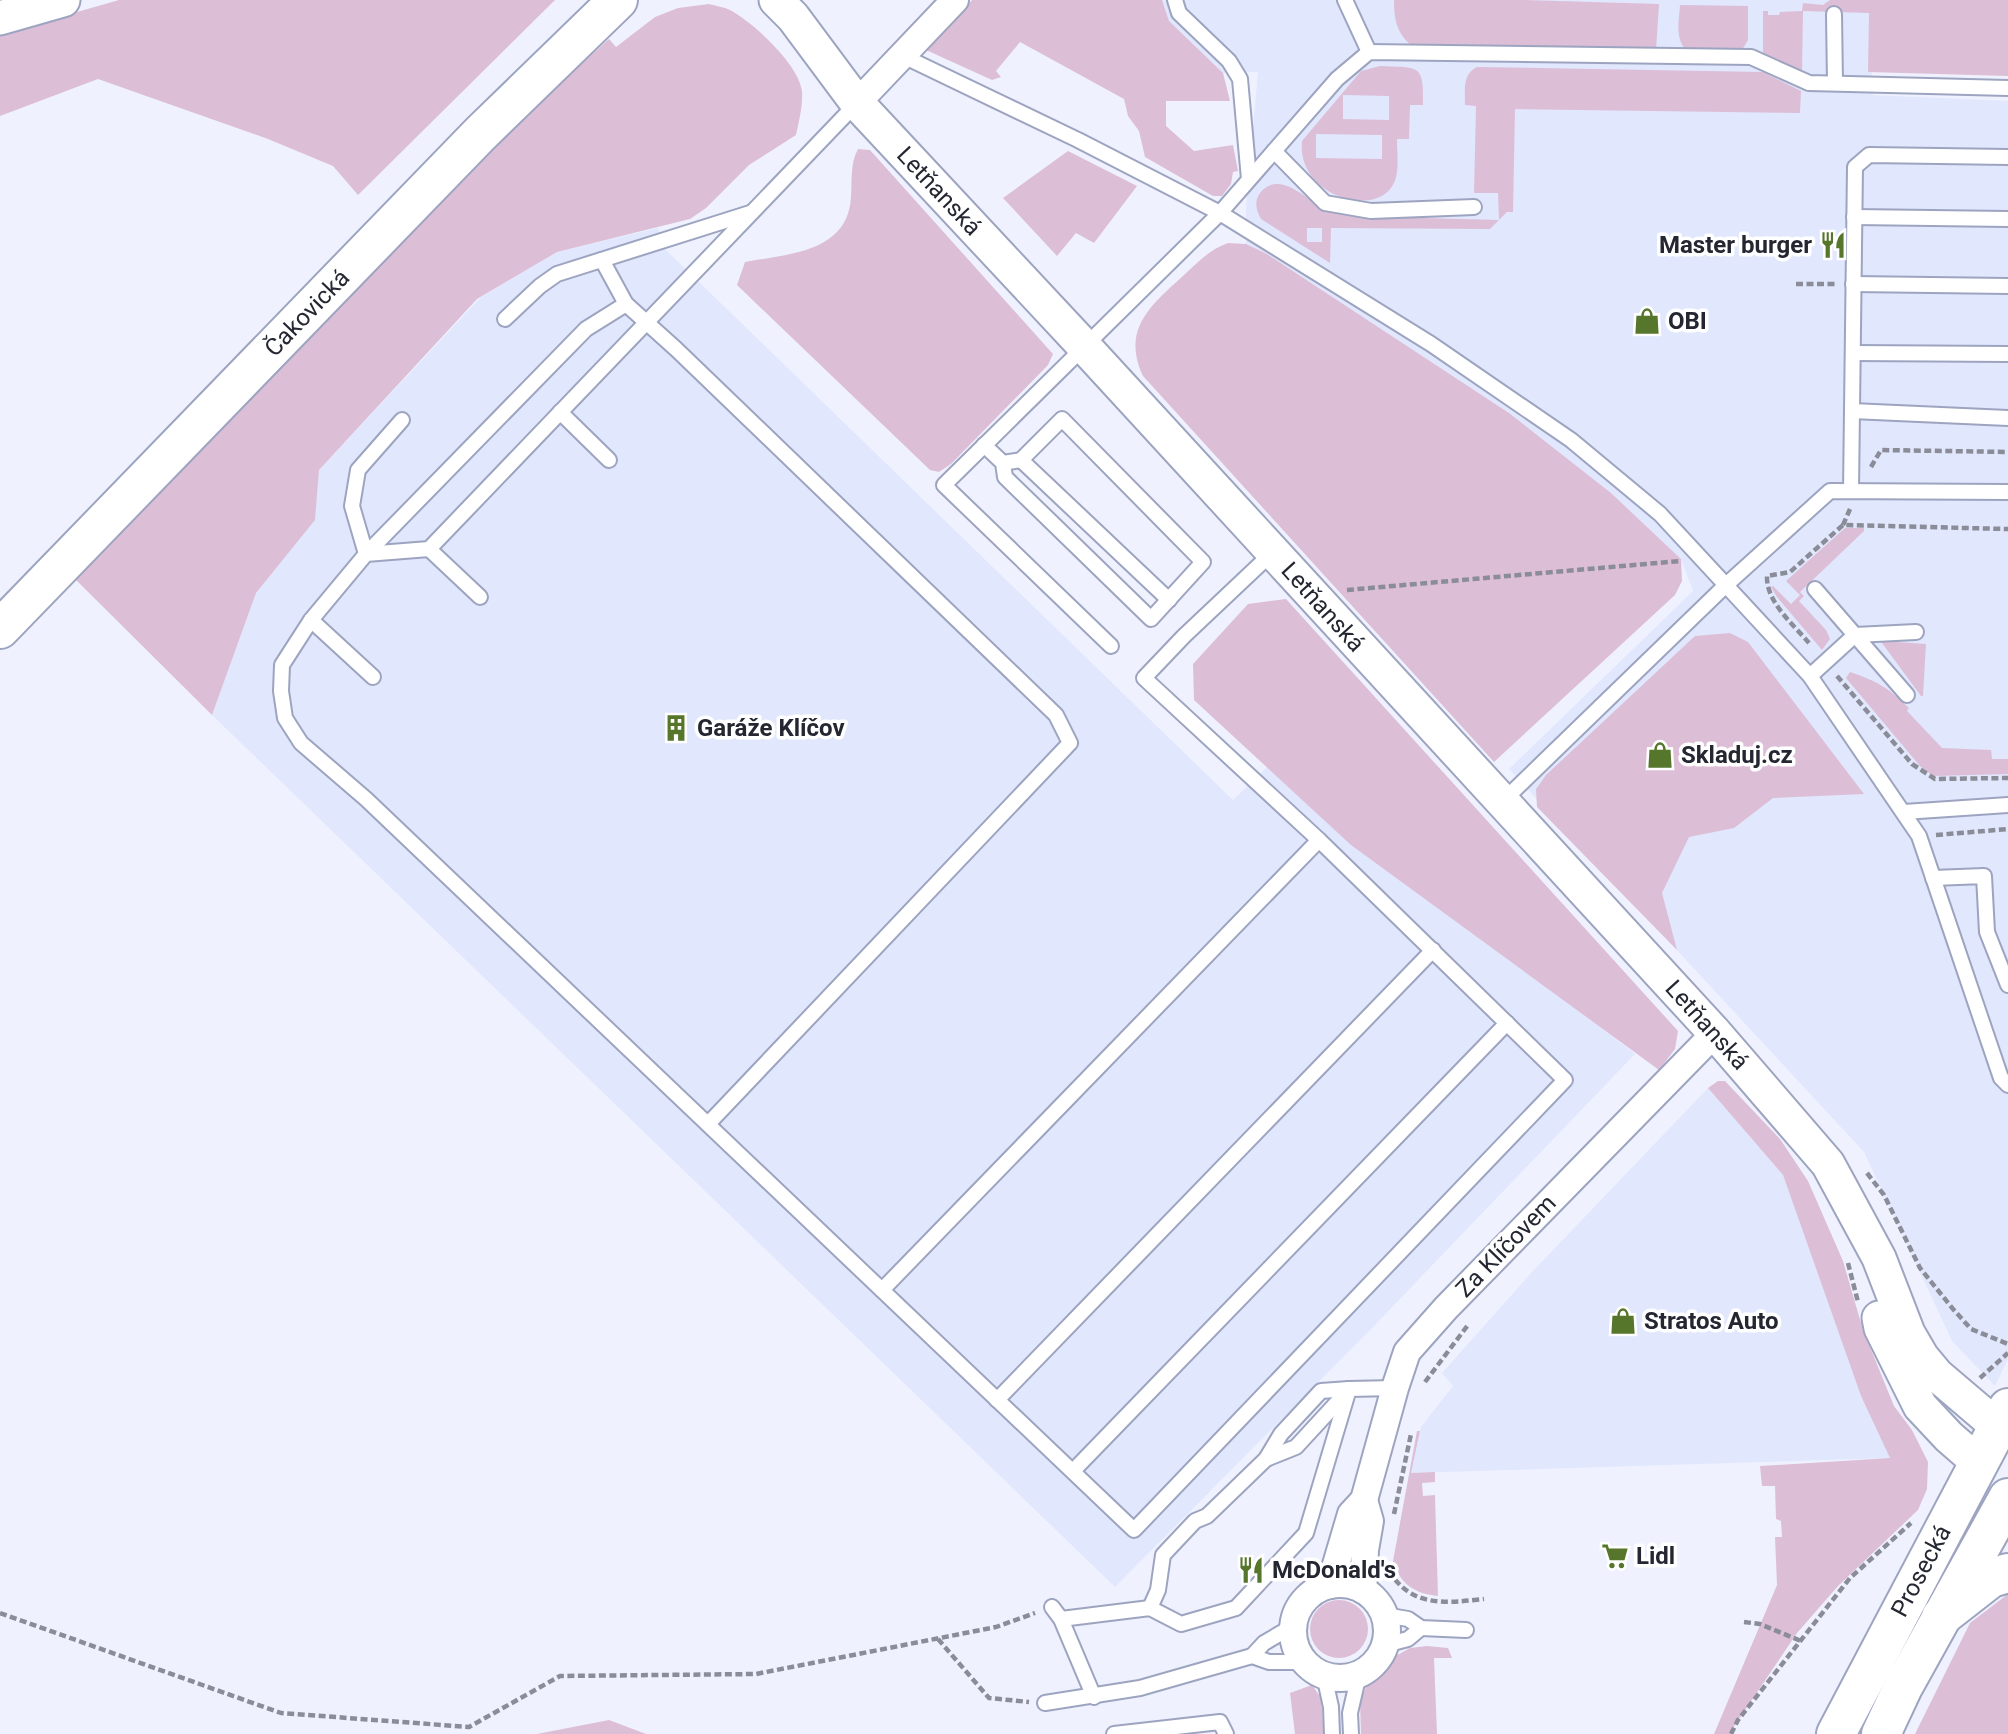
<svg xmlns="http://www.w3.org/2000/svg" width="2008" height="1734" font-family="Roboto,sans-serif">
  <rect width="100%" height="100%" fill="#eff2fe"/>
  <!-- built -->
  <g fill="#e1e7fd">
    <polygon points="1162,0 1868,0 1873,95 2008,101 2008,1359 1995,1386 1952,1341 1864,1152 1509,769 1693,591 1681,559 1611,493 1509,413 1267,254 1246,244 1246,206 1258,72 1223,73 1169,21"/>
    <polygon points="658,228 666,250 1233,800 1267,767 1635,1054 1372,1328 1115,1587 212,715 256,593 315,520 319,470 481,297 557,252"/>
    <polygon points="1708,1088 1783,1175 1861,1396 1891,1458 1411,1473 1421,1427 1453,1386 1442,1373 1532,1272"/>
  </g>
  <!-- green -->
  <g fill="#ddbed7" fill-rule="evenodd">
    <polygon points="119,0 555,0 358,195 333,166 268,139 98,79 0,116 0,34"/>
    <polygon points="972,0 1162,0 1169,21 1223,73 1230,101 1166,101 1166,126 1194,151 1233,145 1238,171 1233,172 1231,184 1222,196 1213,196 1145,157 1139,131 1128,116 1124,99 1020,42 996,71 1001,77 992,80 926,50"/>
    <path d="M1394,0H1524L1659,4L1656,50H1417C1398,36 1394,24 1394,0Z"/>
    <polygon points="1830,0 2008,0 2008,76 1868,72 1869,13 1803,11 1802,71 1763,54 1763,11 1768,11 1768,15 1779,15 1780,12 1802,11 1803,3 1823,5"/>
    <path d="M709,4C716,6 724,7 730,10C753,22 799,65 802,91C803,106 799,121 796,135L749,165L706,208L690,219L557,252L477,299L319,470L315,520L256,593L212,715L74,578L521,118L609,39L616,47L655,17L678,8Z"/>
    <path d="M1680,5L1748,6V40L1742,50L1689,53C1674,40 1679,22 1680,5Z"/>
    <path d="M1380,66C1419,68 1424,63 1423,105H1410L1409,139H1397C1397,151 1399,166 1396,177C1385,222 1296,199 1302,141L1361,71ZM1343,95L1389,96V120L1343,119ZM1316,134L1382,135V159L1316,158Z"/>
    <path d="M1477,67L1763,72L1801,91L1800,113L1515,109L1513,212H1507L1490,229L1331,228L1330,263L1261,219C1256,210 1254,201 1260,193C1279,169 1306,199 1323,208C1331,213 1341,214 1350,216L1499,220L1498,193H1474L1476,106L1465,105C1465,91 1462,74 1477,67ZM1307,228H1322V242H1307Z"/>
    <path d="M858,149L870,150L1053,354L1048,365L951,464L939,472L930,470L737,285L745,262C787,254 848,253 851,197C852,182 850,163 858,149Z"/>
    <polygon points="1068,151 1137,186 1094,243 1076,233 1057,256 1003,198"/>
    <path d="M1228,243L1246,244L1267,254L1509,413L1611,493L1681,559L1682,581L1675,595L1494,762L1143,376C1121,329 1151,305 1184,275C1199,261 1209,250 1228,243Z"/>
    <polygon points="1845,528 1864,528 1864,531 1800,592 1804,596 1799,601 1826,630 1830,639 1822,650 1777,597 1771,587 1773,586 1791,604 1800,595 1786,581"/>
    <polygon points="1286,599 1678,1031 1675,1049 1659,1070 1351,845 1194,700 1193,664 1248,604"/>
    <polygon points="1730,633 1748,642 1864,794 1773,798 1734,828 1689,837 1662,893 1677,950 1537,807 1536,789 1546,775 1695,636"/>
    <polygon points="1882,641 1926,644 1923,696 1921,696 1882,643"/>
    <path d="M1850,672C1879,682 1887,687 1909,708L1907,711L1942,748L1991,750L1992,759H2008V774L1933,776L1920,766L1846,678Z"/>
    <polygon points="1718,1081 1725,1081 1780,1139 1808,1181 1843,1261 1863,1330 1894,1406 1912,1430 1928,1462 1927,1489 1918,1510 1838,1586 1797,1633 1729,1734 1714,1734 1777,1585 1775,1537 1782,1537 1781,1521 1776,1519 1775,1486 1762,1486 1760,1466 1890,1458 1861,1396 1783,1175 1708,1088"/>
    <path d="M1417,1431H1420L1411,1473L1435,1472V1482L1422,1483L1423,1496L1435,1495L1438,1596C1415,1594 1400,1584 1393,1561Z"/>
    <polygon points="2008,1594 2008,1734 1915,1734 1970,1623"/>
    <circle cx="1339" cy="1629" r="29"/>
    <polygon points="1427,1646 1448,1648 1452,1658 1434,1658 1437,1734 1361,1734 1360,1702 1367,1684 1394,1657 1410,1648"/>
    <polygon points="1312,1685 1321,1698 1324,1734 1295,1734 1290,1693"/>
    <polygon points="609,1720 646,1734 537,1734"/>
  </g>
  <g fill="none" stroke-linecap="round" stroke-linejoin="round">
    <defs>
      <g id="service">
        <polyline points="1175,0 1179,13 1229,61 1240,79 1249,179"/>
        <polyline points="1345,0 1369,52"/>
        <polyline points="1834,14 1835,83"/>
        <polyline points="903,56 1078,140 1220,213 1431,344 1571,440 1660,514 1810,676 1919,836 2001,1078 2008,1085"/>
        <polyline points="857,103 429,549 366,554 311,620 282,665 281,691 285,718 301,743 366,799 1134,1530 1565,1080 1319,840 1144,678 1184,636 1273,552"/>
        <polyline points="1274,151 1325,203 1371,211 1474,207"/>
        <polyline points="1854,217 2008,219"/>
        <polyline points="602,260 626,304 676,349 1056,715 1070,743 708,1124"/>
        <polyline points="1853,284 2008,286"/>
        <polyline points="505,319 540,286 557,274 750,213"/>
        <polyline points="1853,353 2008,354"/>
        <polyline points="1852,411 2008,418"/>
        <polyline points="560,412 609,460"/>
        <polyline points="402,420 358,470 352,506 366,554 586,329 626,304"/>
        <polyline points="984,445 1003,463 1005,477 1151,619 1203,562 1062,419 1021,460 1003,463"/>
        <polyline points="1021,460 1169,600"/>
        <polyline points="1851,491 1855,167 1869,155 2008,157"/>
        <polyline points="429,549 480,597"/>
        <polyline points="1815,589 1907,695"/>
        <polyline points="311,620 373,677"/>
        <polyline points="1111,646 944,485 1220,213 1337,79 1369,52 1751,57 1809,83 2008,88"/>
        <polyline points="1810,676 1855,635 1916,632"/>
        <polyline points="1502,802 1726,585 1830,491 2008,492"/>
        <polyline points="1904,812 2008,805"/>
        <polyline points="1933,878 1984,876 1987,932 2008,985"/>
        <polyline points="882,1290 1319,840"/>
        <polyline points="997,1400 1433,950"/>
        <polyline points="1266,1459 1296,1447 1343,1396"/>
        <polyline points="1073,1471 1507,1023"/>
        <polyline points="1052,1607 1061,1619 1094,1697"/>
        <polyline points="1150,1608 1158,1590 1163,1555 1195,1521 1207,1516 1266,1459 1281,1434 1321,1391 1349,1389"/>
        <polyline points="1385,1615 1408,1619 1421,1628 1466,1630"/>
        <polyline points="1061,1619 1150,1608 1181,1624 1236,1608 1306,1533 1349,1389 1395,1388"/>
        <polyline points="1385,1645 1408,1639 1421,1628"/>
        <polyline points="1252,1656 1269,1662 1304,1662"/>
        <polyline points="1324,1675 1331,1707 1332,1734"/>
        <polyline points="1045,1703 1140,1688 1252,1656 1264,1643 1293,1626"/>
        <polyline points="1114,1734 1220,1722 1226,1734"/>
        <polyline points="1351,1734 1350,1713 1359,1674"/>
      </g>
      <g id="minor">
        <polyline points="857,103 955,0"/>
        <circle cx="1340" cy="1631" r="47"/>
        <polyline points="1330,1585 1351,1514 1364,1500 1395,1388 1407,1352 1446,1308 1715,1033"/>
        <polyline points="1363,1590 1365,1550 1370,1521 1364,1500"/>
      </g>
      <g id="tertiary">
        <polyline points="776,0 793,17 857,103 1083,345 1715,1033 1828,1164 1879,1258 1908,1333 1922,1357 1937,1375 1998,1427"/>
        <polyline points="0,18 63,0"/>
        <polyline points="1879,1318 1881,1328 1920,1406 1949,1437 1979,1463"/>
      </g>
      <g id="secondary">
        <polyline points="0,629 480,134 618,0"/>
        <polyline points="1836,1734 2008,1408"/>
        <polyline points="1881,1734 1903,1687 2008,1498"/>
      </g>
      <polyline id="trunk" points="1941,1617 1991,1578 2008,1573"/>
    </defs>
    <!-- service casing -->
    <use href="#service" stroke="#9da4c0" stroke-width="18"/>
    <!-- minor casing -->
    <use href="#minor" stroke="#9da4c0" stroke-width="30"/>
    <!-- tertiary casing -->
    <use href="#tertiary" stroke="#9da4c0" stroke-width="37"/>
    <!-- secondary casing -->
    <use href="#secondary" stroke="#9da4c0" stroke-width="42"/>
    <!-- trunk casing -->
    <use href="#trunk" stroke="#9da4c0" stroke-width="42"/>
    <!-- path -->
    <g stroke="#8a8d98" stroke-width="4.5" stroke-dasharray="7 3.5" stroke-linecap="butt">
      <polyline points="1796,284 1835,284"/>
      <polyline points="1871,467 1881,450 2008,452"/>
      <polyline points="1843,525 1850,509"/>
      <polyline points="1347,590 1680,561"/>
      <path d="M1809,643C1793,624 1766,602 1767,576L1790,572L1843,525L2008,529"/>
      <polyline points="1837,676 1912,764 1935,779 2008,778"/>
      <polyline points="1936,835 2008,829"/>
      <polyline points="1867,1173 1884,1195 1920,1268 1953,1309 1971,1329 2008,1344"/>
      <polyline points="1848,1263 1858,1302"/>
      <polyline points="1980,1378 2008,1353"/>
      <polyline points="1425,1382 1468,1325"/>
      <polyline points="1394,1514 1411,1434"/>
      <path d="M1389,1571C1412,1608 1445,1603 1484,1599"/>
      <polyline points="0,1613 281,1713 469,1727 560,1676 756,1674 996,1627 1035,1613"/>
      <polyline points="1744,1622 1760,1624 1801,1641"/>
      <polyline points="938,1639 989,1698 1029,1702"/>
      <polyline points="1731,1734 1738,1720 1850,1578 1911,1523"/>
    </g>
    <!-- service -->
    <use href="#service" stroke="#fff" stroke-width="14"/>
    <!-- minor -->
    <use href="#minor" stroke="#fff" stroke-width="26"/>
    <!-- tertiary -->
    <use href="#tertiary" stroke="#fff" stroke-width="33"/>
    <!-- secondary -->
    <use href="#secondary" stroke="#fff" stroke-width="38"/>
    <!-- trunk -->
    <use href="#trunk" stroke="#fff" stroke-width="38"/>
  </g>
  <!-- icons -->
  <defs>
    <symbol id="restaurant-bare" viewBox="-9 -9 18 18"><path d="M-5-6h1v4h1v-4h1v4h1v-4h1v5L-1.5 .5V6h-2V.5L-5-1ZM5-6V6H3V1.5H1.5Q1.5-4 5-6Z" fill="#56762c" stroke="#fff" stroke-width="2.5" paint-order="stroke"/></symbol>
    <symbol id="shop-bare" viewBox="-9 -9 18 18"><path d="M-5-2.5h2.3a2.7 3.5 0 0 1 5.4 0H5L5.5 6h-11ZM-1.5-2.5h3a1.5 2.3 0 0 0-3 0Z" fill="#56762c" stroke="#fff" stroke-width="2.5" paint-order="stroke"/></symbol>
    <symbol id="building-bare" viewBox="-9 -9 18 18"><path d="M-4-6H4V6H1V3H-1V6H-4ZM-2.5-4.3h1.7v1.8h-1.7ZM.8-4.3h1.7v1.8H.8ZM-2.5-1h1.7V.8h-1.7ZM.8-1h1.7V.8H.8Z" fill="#56762c" stroke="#fff" stroke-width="2.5" paint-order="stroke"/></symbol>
    <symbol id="supermarket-bare" viewBox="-9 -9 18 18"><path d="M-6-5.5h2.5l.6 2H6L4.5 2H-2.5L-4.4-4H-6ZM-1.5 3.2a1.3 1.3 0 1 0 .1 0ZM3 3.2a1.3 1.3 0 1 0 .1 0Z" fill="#56762c" stroke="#fff" stroke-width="2.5" paint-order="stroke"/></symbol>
  </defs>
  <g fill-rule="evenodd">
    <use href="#restaurant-bare" x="1814" y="226" width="38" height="38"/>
    <use href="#shop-bare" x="1628" y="302" width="38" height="38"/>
    <use href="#building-bare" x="657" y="709" width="38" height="38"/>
    <use href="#shop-bare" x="1641" y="736" width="38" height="38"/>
    <use href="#shop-bare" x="1604" y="1302" width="38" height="38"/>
    <use href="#supermarket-bare" x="1596" y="1537" width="38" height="38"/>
    <use href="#restaurant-bare" x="1232" y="1551" width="38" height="38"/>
  </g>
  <g text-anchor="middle" stroke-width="7" stroke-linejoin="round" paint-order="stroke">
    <!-- street labels -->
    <g font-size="24" fill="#242631" stroke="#fff">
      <text transform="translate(939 191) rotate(47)" y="8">Letňanská</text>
      <text transform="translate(307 313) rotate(-46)" y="8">Čakovická</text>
      <text transform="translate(1323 607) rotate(48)" y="8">Letňanská</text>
      <text transform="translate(1707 1025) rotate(48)" y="8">Letňanská</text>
      <text transform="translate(1506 1246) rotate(-46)" y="8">Za Klíčovem</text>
      <text transform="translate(1921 1571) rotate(-62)" y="8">Prosecká</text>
    </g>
    <!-- poi labels -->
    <g font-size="24" font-weight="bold" fill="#242631" stroke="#fff" text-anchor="start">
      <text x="1812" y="253" text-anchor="end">Master burger</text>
      <text x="1668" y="329">OBI</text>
      <text x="697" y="736">Garáže Klíčov</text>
      <text x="1681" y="763">Skladuj.cz</text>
      <text x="1644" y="1329">Stratos Auto</text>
      <text x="1636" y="1564">Lidl</text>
      <text x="1272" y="1578">McDonald's</text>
    </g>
  </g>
</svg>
